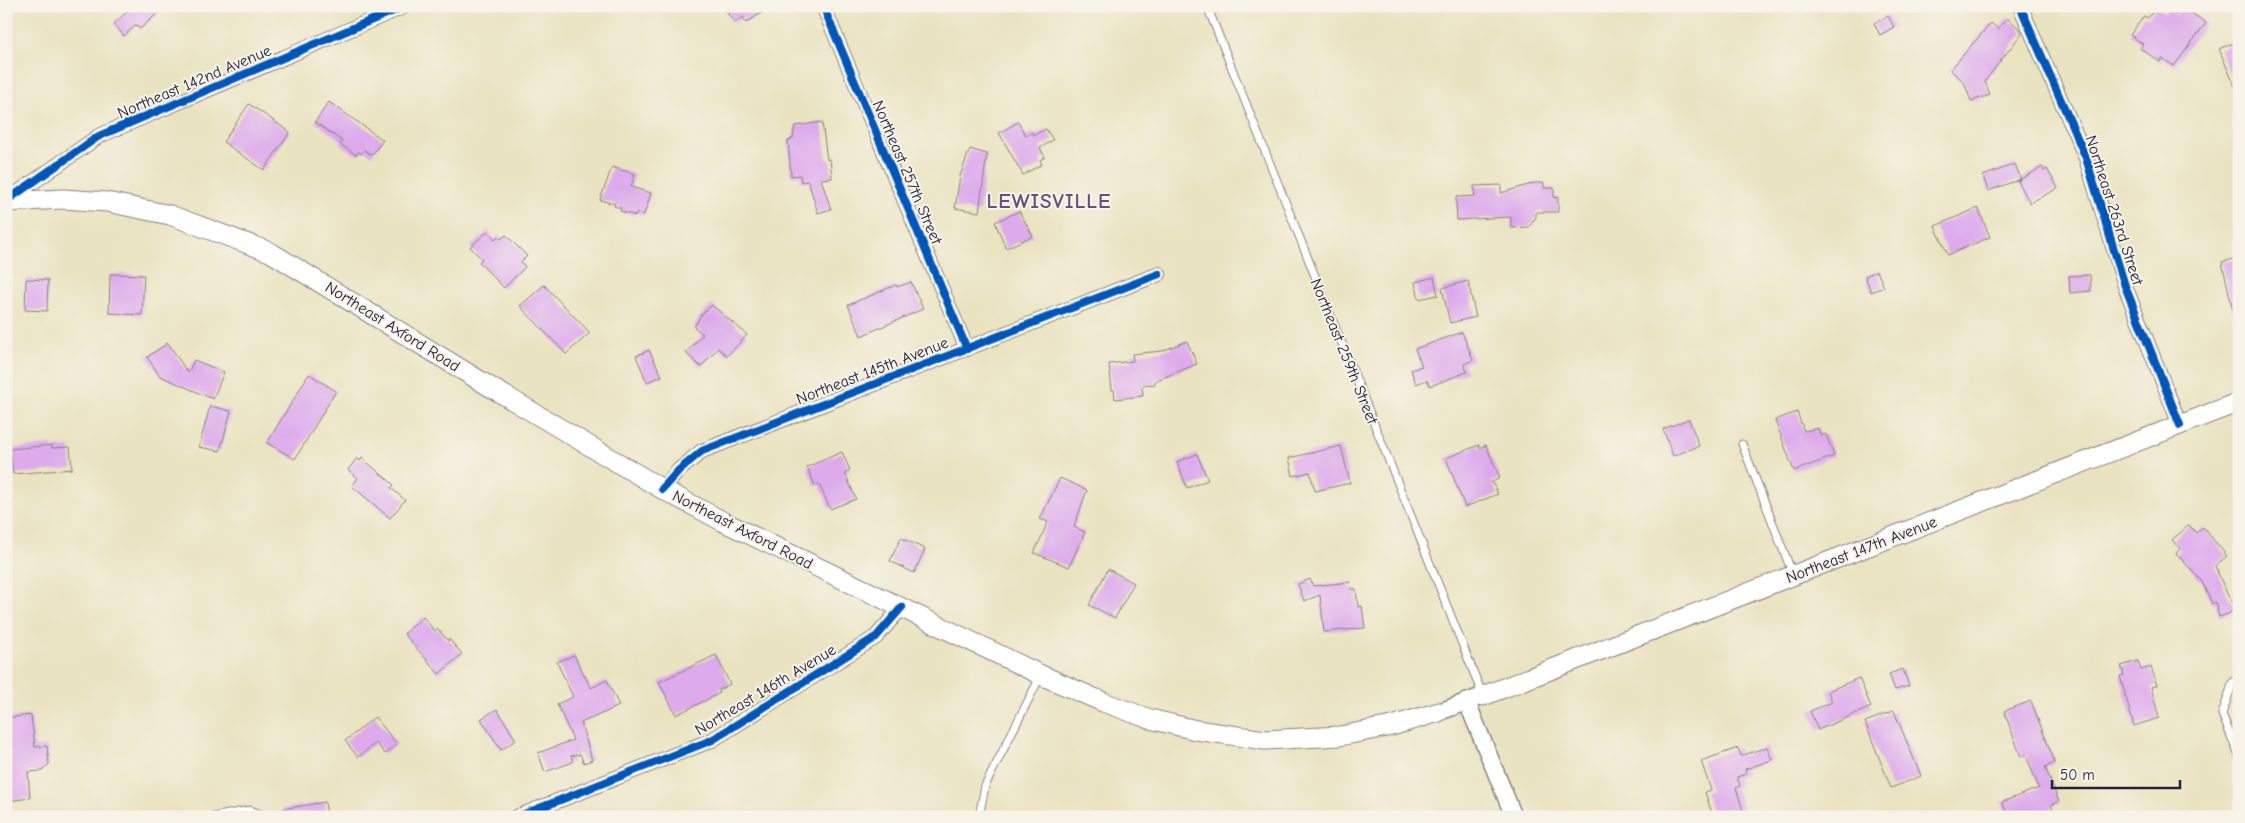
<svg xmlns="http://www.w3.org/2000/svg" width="2245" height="823" font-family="'Comic Neue',sans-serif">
  <rect width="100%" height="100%" fill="#f7f3e8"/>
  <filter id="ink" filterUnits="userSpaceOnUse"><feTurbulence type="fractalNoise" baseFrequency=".02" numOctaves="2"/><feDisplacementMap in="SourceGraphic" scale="10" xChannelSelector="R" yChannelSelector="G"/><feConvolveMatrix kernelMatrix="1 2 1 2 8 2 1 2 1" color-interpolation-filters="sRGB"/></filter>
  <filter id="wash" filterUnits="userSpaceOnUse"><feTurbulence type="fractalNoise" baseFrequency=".0096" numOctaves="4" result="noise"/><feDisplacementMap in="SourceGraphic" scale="20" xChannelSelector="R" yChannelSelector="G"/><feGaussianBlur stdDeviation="1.12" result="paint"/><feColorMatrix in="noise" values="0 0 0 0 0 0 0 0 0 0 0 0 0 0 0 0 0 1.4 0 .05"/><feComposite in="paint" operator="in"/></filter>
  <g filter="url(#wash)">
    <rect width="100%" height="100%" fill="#eae3c1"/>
    <g id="blocks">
      <!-- building -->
      <g fill="#ddaaec">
        <polygon points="133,6 166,6 140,29 136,25 124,36 114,24"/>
        <polygon points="723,6 772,6 746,23 743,17 734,23"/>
        <polygon points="2182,6 2206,23 2174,66 2162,58 2160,62 2140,48 2143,44 2130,35 2144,16 2148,18 2156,7 2165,13 2168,9 2175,15"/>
        <polygon points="1888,16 1894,27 1880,35 1874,23"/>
        <polygon points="2007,18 2020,29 2022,33 1985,81 1990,95 1971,101 1964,82 1950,70 1991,23 1998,29"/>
        <polygon points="2239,41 2239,96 2219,49"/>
        <polygon points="329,102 383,140 372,155 364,150 361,154 358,152 356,155 340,144 342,141 315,122"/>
        <polygon points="249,104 290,132 264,170 223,142"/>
        <polygon points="822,122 827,160 830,159 832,178 821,179 831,209 818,213 808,181 801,182 800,175 791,176 788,141 793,138 795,126"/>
        <polygon points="1018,122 1026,136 1032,132 1034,135 1046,129 1053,140 1040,148 1045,157 1040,160 1042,164 1023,175 999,133"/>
        <polygon points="970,149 987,154 979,212 955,208 960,176"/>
        <polygon points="2015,164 2021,179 1988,191 1983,176"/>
        <polygon points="612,167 635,174 631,187 651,193 644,215 636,213 636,216 620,211 621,208 614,206 615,204 600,200"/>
        <polygon points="2042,167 2044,171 2047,169 2058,188 2030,203 2018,181"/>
        <polygon points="1535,183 1544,183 1544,188 1554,188 1554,198 1558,197 1558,212 1536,212 1536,217 1529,227 1511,228 1511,217 1457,220 1456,197 1475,196 1474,186 1501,185 1501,193"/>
        <polygon points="1978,208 1990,237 1948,255 1935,226"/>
        <polygon points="1019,211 1033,236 1006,248 995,222"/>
        <polygon points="488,231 495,239 498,236 501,239 506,235 527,256 521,262 525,267 504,288 479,262 482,259 470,247"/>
        <polygon points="2239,258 2239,311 2233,311 2222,262"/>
        <polygon points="1877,271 1884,287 1871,292 1865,276"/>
        <polygon points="110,274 144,275 142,315 109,313"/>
        <polygon points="2090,275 2091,291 2070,293 2069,276"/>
        <polygon points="1434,277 1438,295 1419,299 1415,282"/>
        <polygon points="26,279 48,280 47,311 25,310"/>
        <polygon points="1468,281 1476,317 1450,323 1442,288"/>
        <polygon points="911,282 923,309 861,336 848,305 896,285 897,287"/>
        <polygon points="544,285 590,333 566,354 520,306"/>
        <polygon points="712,305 747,335 727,356 718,348 701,367 686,353 703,334 694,327 701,315"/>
        <polygon points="1462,332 1473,360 1464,364 1467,372 1430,386 1427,380 1416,384 1411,370 1422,366 1415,349"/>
        <polygon points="1187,341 1197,364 1155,381 1155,384 1144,385 1142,387 1143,396 1115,399 1114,390 1112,390 1109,364 1133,361 1132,354 1162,351"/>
        <polygon points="168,343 188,373 194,360 224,372 213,399 160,376 147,357"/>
        <polygon points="649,350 662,376 647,382 636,356"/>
        <polygon points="309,374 336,391 295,459 267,443"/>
        <polygon points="210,406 231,411 220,451 199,447"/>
        <polygon points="1797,412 1804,431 1818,428 1821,436 1826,434 1834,456 1794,471 1775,420"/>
        <polygon points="1689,419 1699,446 1673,456 1663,429"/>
        <polygon points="52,445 52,448 70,447 72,469 13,474 10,449"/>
        <polygon points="1479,445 1479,448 1486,445 1500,478 1492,482 1498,494 1465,507 1446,458"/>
        <polygon points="1341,446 1350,483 1315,491 1310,472 1293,476 1289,458"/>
        <polygon points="842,452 850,470 845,473 856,499 830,509 819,484 815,486 807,467"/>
        <polygon points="1197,454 1208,480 1187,488 1177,462"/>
        <polygon points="357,458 360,461 362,458 394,485 391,488 405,500 390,518 352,486 358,478 348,470"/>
        <polygon points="1060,478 1087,490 1074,527 1085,532 1069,567 1034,553 1048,522 1040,519"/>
        <polygon points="2189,525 2196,533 2203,527 2227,556 2215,566 2228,596 2237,607 2228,614 2219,617 2215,602 2212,604 2202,582 2176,553 2180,549 2172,540"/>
        <polygon points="901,538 925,549 914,573 890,561"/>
        <polygon points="1108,569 1134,583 1115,618 1089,605"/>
        <polygon points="1310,579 1313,586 1350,582 1351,589 1356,589 1358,607 1362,606 1365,628 1324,632 1320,595 1304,601 1298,584"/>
        <polygon points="423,617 435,631 438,629 448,641 449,639 462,654 439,674 404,634"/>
        <polygon points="574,655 591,688 607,680 619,706 581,723 592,760 584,763 580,754 571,756 573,762 545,772 538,753 573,740 557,704 573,697 557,662"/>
        <polygon points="716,655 730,684 719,690 720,693 676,715 659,682"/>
        <polygon points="2138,661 2141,670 2151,667 2157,685 2151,687 2159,718 2134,726 2120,676 2124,675 2121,666"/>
        <polygon points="1903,669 1909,686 1895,690 1889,674"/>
        <polygon points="1859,678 1871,707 1818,730 1810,711 1832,702 1828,691"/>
        <polygon points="2031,701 2055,763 2045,767 2059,802 2051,805 2054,812 2040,817 2008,817 2002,802 2039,788 2026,755 2021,757 2004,711"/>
        <polygon points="497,709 516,740 501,750 481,719"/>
        <polygon points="1894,711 1921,776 1891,788 1865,722"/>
        <polygon points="31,715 35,747 47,746 49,764 42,771 28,772 30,798 8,801 6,753 9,753 6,718"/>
        <polygon points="375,717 397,744 385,754 376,743 358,757 345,741"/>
        <polygon points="1767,747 1772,760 1745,769 1746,774 1737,777 1740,786 1736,788 1745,817 1713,817 1705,792 1711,790 1701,761 1738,748 1741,756"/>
        <polygon points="325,802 327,817 284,817 283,809"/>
      </g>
    </g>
  </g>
  <g filter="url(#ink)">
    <use href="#blocks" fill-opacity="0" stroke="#86827e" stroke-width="1"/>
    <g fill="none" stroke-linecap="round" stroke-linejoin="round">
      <defs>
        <g id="service">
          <polyline points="1207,6 1483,696"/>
          <polyline points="1742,444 1793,575"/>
          <polyline points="2239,680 2233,682 2222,714 2239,756"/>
          <polyline points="213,817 250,810 268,817"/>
          <polyline points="979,817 985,786 1041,675"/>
        </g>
        <g id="minor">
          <polyline points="823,6 967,349"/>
          <polyline points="2020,6 2086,158 2125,286 2180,425"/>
          <polyline points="6,201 99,136 405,6"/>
          <polyline points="662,489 679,470 702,451 1159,274"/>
          <polyline points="517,817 712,740 876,637 902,607"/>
        </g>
        <g id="tertiary">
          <polyline points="1467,702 1514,817"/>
          <polyline points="1439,712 1477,698"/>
        </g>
        <g id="secondary">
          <polyline points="6,202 63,199 107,202 170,215 270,252 482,382 662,489 724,522 1041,675 1103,702 1150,719 1196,730 1265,740 1340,736 1392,726 1439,712"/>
          <polyline points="1483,696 2239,402"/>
        </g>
      </defs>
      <!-- service casing -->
      <use href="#service" stroke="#86827e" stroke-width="9"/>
      <!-- minor casing -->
      <use href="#minor" stroke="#86827e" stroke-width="16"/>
      <!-- tertiary casing -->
      <use href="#tertiary" stroke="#86827e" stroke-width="19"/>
      <!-- secondary casing -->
      <use href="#secondary" stroke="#86827e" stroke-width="21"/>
      <!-- service -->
      <use href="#service" stroke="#fff" stroke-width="7"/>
      <!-- minor -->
      <use href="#minor" stroke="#fff" stroke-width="14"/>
      <!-- tertiary -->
      <use href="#tertiary" stroke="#fff" stroke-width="16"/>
      <!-- secondary -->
      <use href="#secondary" stroke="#fff" stroke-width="19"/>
      <defs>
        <g id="cycleway">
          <polyline points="823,6 967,349"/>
          <polyline points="2020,6 2086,158 2125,286 2180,425"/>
          <polyline points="6,201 99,136 405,6"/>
          <polyline points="662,489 679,470 702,451 1159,274"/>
          <polyline points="517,817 712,740 876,637 902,607"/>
        </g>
      </defs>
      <!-- cycleway casing -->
      <use href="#cycleway" stroke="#f7f3e8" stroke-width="11"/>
      <!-- cycleway -->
      <use href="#cycleway" stroke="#0057b8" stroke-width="8"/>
    </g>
  </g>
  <g text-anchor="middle" stroke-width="4" stroke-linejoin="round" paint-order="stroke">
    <!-- street labels -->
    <g font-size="16" fill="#22223b" stroke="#f7f3e8">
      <text transform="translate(194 81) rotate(-23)" y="6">Northeast 142nd Avenue</text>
      <text transform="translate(908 172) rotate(67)" y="6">Northeast 257th Street</text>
      <text transform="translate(2115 210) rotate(72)" y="6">Northeast 263rd Street</text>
      <text transform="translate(393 326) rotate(32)" y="6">Northeast Axford Road</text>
      <text transform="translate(1345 351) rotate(68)" y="6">Northeast 259th Street</text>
      <text transform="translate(872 370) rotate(-21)" y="6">Northeast 145th Avenue</text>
      <text transform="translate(743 529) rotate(27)" y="6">Northeast Axford Road</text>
      <text transform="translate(1861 549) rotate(-21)" y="6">Northeast 147th Avenue</text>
      <text transform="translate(765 689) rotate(-31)" y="6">Northeast 146th Avenue</text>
    </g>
    <!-- district labels -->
    <g font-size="21" font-weight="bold" letter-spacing="1" fill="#635279" stroke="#f7f3e8">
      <text x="1049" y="208">LEWISVILLE</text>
    </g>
  </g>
  <!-- margin -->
  <rect width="2245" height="823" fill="none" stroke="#f7f3e8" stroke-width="25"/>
  <!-- scale -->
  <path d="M2052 780v8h128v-8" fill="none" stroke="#22223b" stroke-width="2.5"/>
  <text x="2060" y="780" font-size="15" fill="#22223b" stroke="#f7f3e8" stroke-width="4" paint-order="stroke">50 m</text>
</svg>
